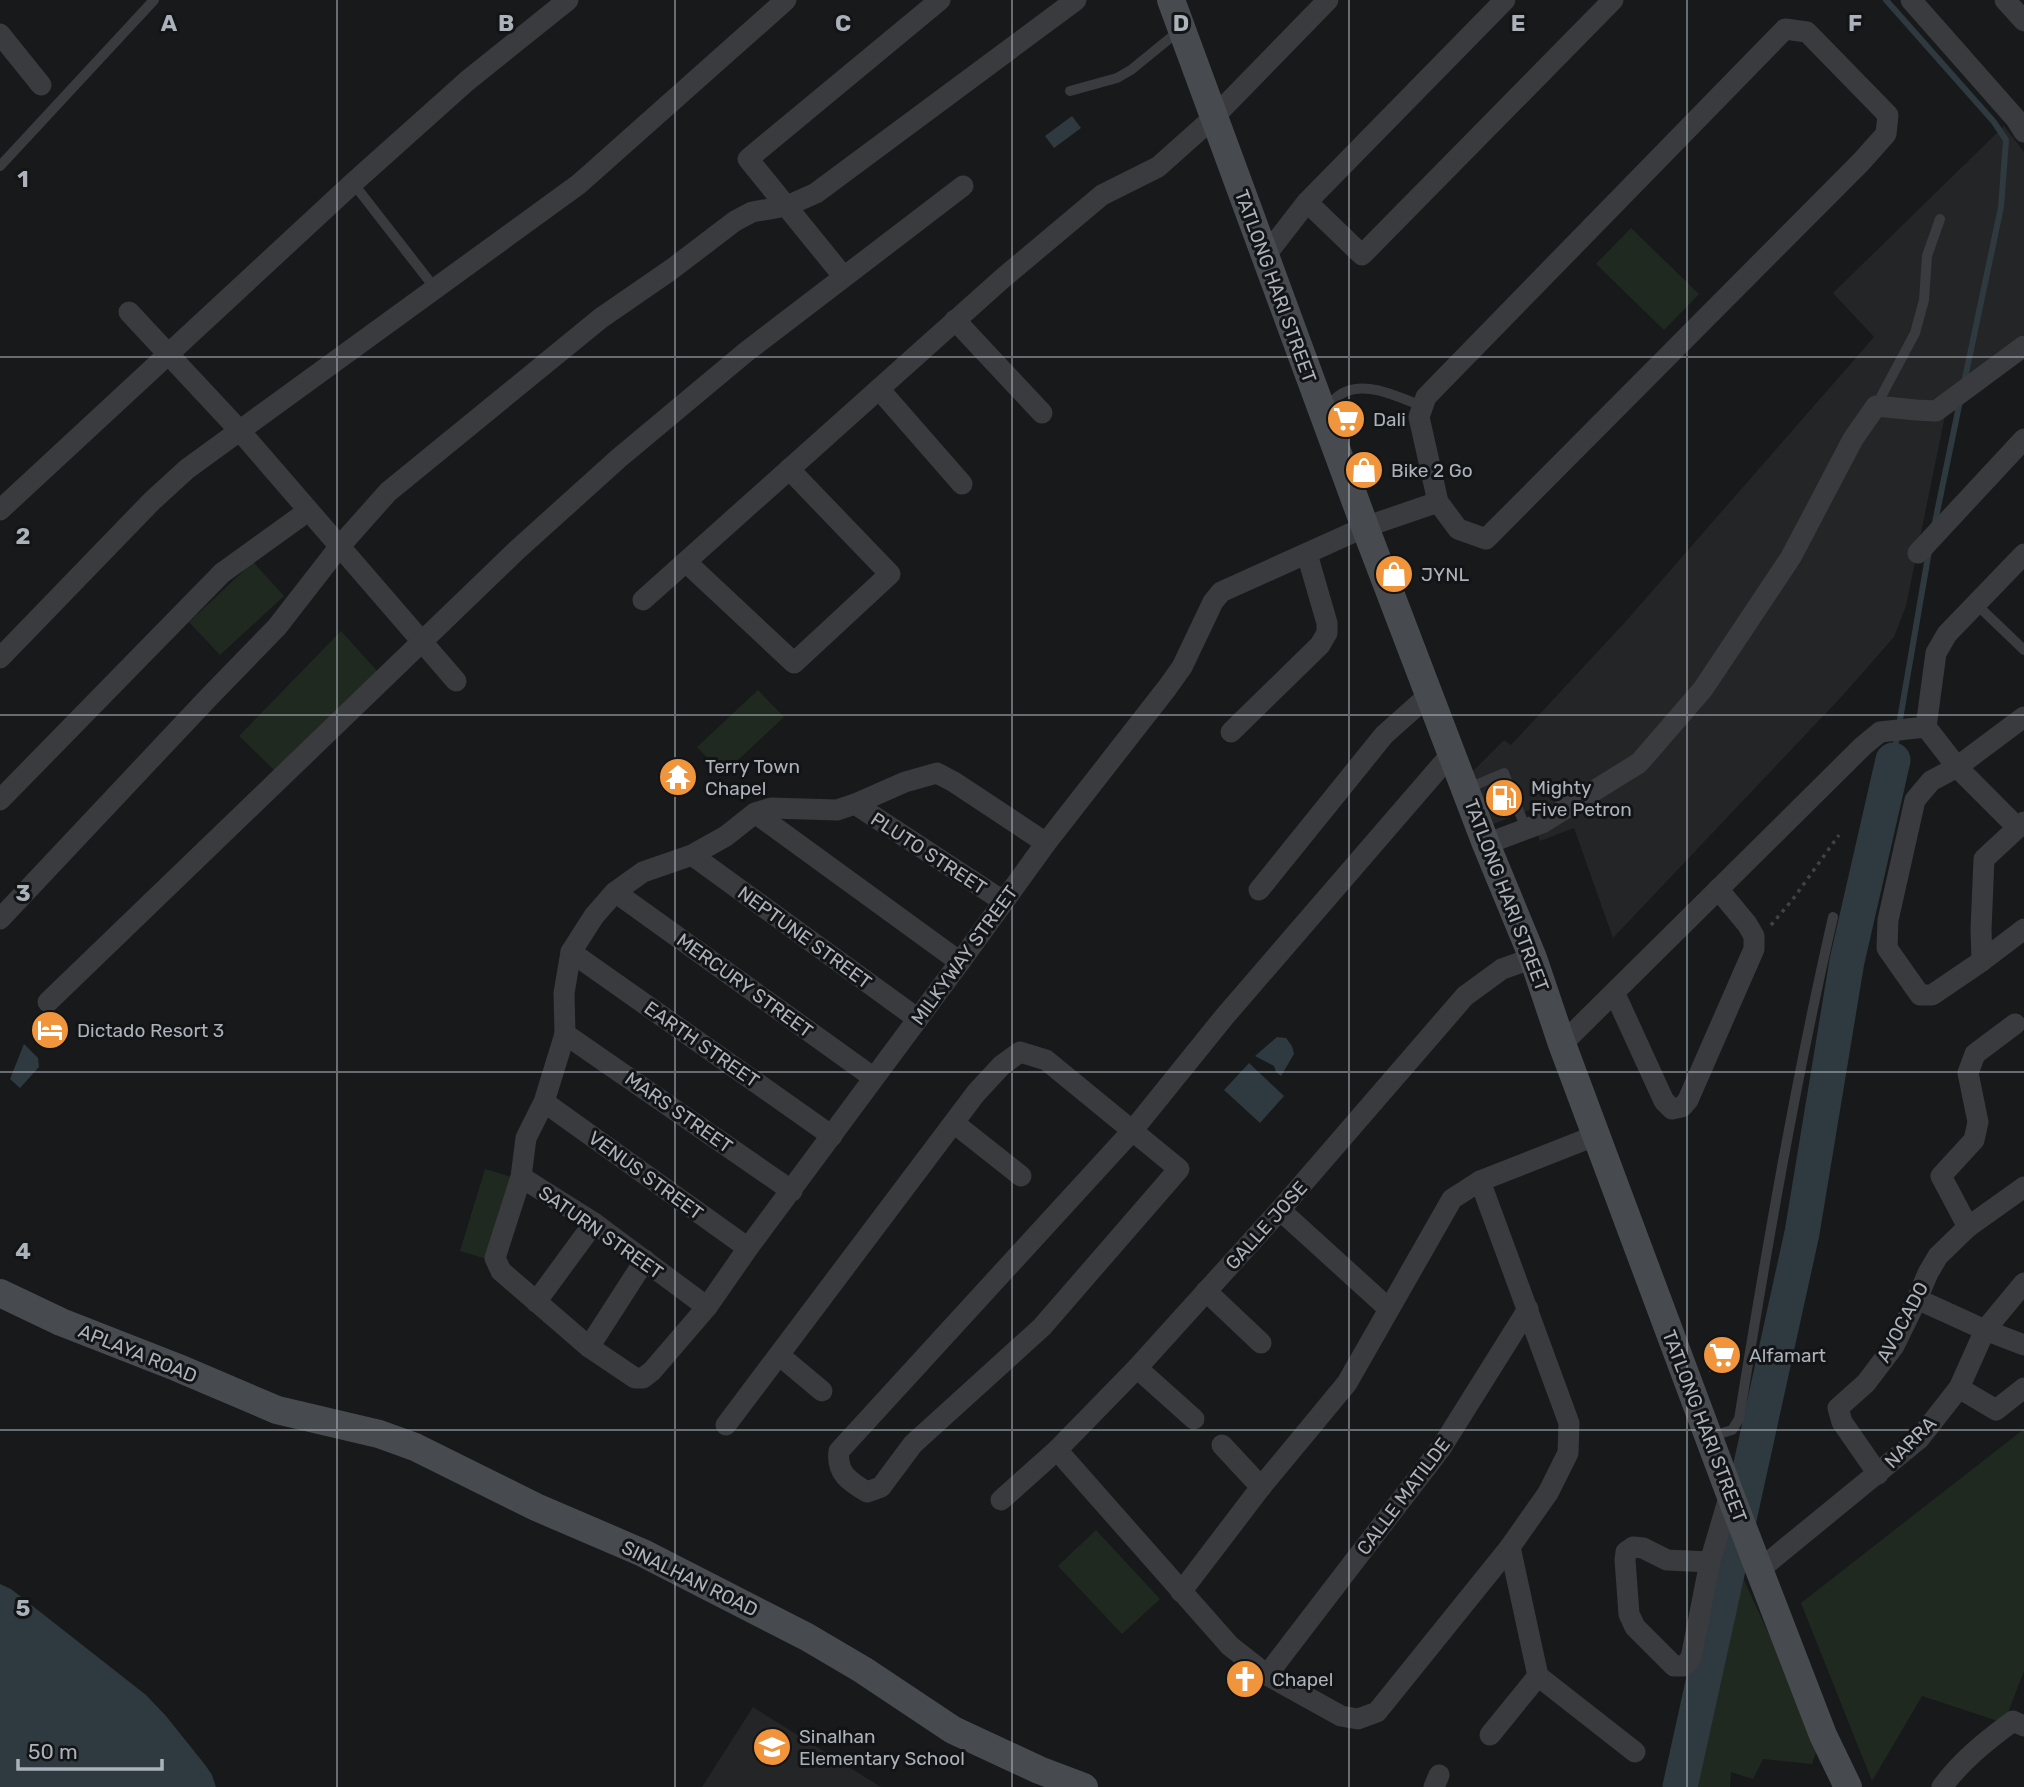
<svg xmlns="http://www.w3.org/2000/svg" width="2024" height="1787" font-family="Rubik,sans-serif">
  <rect width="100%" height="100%" fill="#18191a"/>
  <!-- built -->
  <g fill="#242527">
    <polygon points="2004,126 2024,152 2024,334 1947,406 1906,606 1894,637 1844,694 1613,938 1574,828 1540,841 1529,810 1488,826 1469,775 1504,740 1511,745 1627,620 1874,337 1833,293"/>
    <polygon points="753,1707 881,1787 702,1787"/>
  </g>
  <!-- green -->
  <g fill="#202920">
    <polygon points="1631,228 1699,294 1664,330 1596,264"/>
    <polygon points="253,562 284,596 220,655 189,622"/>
    <polygon points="341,631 380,674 277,773 239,736"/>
    <polygon points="758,690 784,717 723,774 697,747"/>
    <polygon points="485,1169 515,1178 490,1260 460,1251"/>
    <polygon points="2024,1429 2024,1671 2004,1723 1922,1696 1872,1781 1801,1603"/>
    <polygon points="1096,1530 1160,1599 1122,1634 1058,1566"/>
    <polygon points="1731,1552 1819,1743 1812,1764 1763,1759 1753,1779 1731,1772 1730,1787 1680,1787"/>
  </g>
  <!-- water -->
  <g fill="#2e3a3f">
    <polygon points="1072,116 1081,128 1054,148 1045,136"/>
    <polygon points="1277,1037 1286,1038 1292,1046 1294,1054 1281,1076 1276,1072 1274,1066 1255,1056"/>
    <polygon points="24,1044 38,1058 39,1067 20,1088 10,1079"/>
    <polygon points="1249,1063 1284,1096 1260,1123 1224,1090"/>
    <polygon points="0,1584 11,1589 146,1695 166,1716 206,1766 212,1775 216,1787 0,1787"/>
  </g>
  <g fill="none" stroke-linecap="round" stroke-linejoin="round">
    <!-- stream -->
    <g stroke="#2e3a3f" stroke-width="6">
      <polyline points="1886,0 1994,122 2006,140 2001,207 1964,383"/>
      <polyline points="1934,527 1960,401"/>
      <polyline points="1893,760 1929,551"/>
    </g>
    <!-- river -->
    <polyline stroke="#2e3a3f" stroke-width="35" points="1680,1787 1802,1233 1847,961 1893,760"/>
    <!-- path -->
    <g stroke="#3f4246" stroke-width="3.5" stroke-dasharray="3.5 5" stroke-linecap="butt">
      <polyline points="1771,925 1793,899 1839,835"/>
      <polyline points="1709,1370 1733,1367"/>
    </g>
    <!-- lane -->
    <g stroke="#393b3f" stroke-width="10">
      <polyline points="1070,91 1117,78 1131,70 1180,30"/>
      <polyline points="0,166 154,0"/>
      <polyline points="353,183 434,287"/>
      <polyline points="1876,406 1915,333 1924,300 1927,256 1940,219"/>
      <path d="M1323,410C1330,404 1337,395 1345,392C1369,381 1400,398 1422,406"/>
      <polyline points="1976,604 2024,650"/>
      <polyline points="1466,789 1504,773 1526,829"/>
      <path d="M1709,1437L1732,1430L1739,1419C1766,1252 1795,1083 1833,917"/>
    </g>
    <!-- street -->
    <g stroke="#393b3f" stroke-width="21">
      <polyline points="1911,0 2016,119 2024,132"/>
      <polyline points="2005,0 2024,21"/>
      <polygon points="1785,29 1807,32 1888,115 1886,134 1861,162 1486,539 1458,529 1438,502 1419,417 1426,397"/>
      <polyline points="0,34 41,85"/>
      <polyline points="1307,202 1362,255 1613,0"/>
      <polyline points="1265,256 1307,202 1505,0"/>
      <polyline points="843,276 748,159 940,0"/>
      <polyline points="129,312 240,431 456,681"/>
      <polyline points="955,320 1042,413"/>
      <polyline points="879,389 962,484"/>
      <polyline points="0,510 353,183 467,81 568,0"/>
      <polyline points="1918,553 2024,439"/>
      <polyline points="686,562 794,663 890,574 789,469"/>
      <polyline points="643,600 1003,278 1102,195 1158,167 1214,117 1328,0"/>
      <polyline points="0,658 152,501 187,469 579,184 786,0"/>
      <polyline points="2024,717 1957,767 1931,781 1915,800 1888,920 1887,948 1920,995 1932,995 1982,961 2024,929"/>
      <polyline points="1231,732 1320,645 1327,633 1327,623 1307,554"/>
      <polyline points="0,800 222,573 308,511"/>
      <polyline points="855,804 1003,901"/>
      <polyline points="755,813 960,962"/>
      <polyline points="2017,827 1957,767 1926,727 1936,653 1947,634 2024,554"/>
      <polyline points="1046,843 954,782 937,773 905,782 855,804 837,810 771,808 755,813 726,836 692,855 643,872 615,892 594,916 571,952 564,993 565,1034 544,1102 526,1138 521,1177 495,1258 501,1271 589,1347 635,1378 643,1378 652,1371 707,1307 748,1248 960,962 1046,843 1167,688 1182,667 1213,602 1221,592 1365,527 1438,502"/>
      <polyline points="1486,844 1542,823 1639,763 1703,689 1791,557 1853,439 1876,406 1916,410 1936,411 2024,346"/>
      <polyline points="692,855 918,1019"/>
      <polyline points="1259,890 1384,735 1430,694"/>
      <polyline points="615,892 874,1078"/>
      <polyline points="0,919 209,697 277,627 340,546 388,492 601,318 672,269 735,221 752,212 787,206 816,193 1076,0"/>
      <polyline points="571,952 832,1136"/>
      <polyline points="1982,961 1981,929 1984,859 2024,822"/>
      <polyline points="1615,994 1664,1101 1672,1109 1682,1107 1688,1100 1754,949 1754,936 1747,924 1718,889"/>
      <polyline points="48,1002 517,550 619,458 746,352 963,186"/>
      <polyline points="565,1034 792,1191"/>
      <polyline points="1562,1044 1863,746 1880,732 1926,727"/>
      <polyline points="544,1102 748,1248"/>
      <polyline points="954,1123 1021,1176"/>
      <polyline points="521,1177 594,1223 707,1307"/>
      <polyline points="1280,1210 1389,1309"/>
      <polyline points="1968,1227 1941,1176 1974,1140 1978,1122 1968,1073 1975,1054 2015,1024"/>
      <polyline points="1206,1291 1261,1343"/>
      <polyline points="1917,1299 1985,1330 2024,1345"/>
      <polyline points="536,1302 594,1223"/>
      <polyline points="589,1347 645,1260"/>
      <polyline points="779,1355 822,1391"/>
      <polyline points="1137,1368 1194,1419"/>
      <polyline points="1959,1388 1996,1410 2024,1388"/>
      <path d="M726,1425L976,1093L1002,1065L1020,1052L1046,1060L1179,1169L1042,1327L913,1444L881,1487L867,1492C850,1482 836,1473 839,1451L1133,1130L1225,1016L1452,753"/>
      <polyline points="1222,1445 1261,1487"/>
      <polyline points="1057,1450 1230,1646 1267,1675 1341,1716 1358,1719 1377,1712 1510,1547 1548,1493 1568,1453 1569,1423 1480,1181"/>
      <polyline points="1878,1474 1842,1422 1838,1408 1866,1383 1894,1346 1917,1299 1928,1273 1938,1256 1968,1227 2024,1187"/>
      <polyline points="1001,1500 1057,1450 1137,1368 1280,1210 1465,996 1502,969 1533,958"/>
      <polyline points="1510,1547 1538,1676 1635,1752"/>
      <polyline points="1710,1562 1667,1560 1643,1548 1633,1547 1626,1552 1625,1560 1629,1614 1635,1627 1674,1666 1684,1666 1691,1658 1710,1562 1730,1494"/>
      <polyline points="1759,1570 1919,1439 1959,1388 1985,1330 2024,1283"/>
      <polyline points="1181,1592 1261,1487 1347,1383 1452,1199 1480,1181 1597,1135"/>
      <polyline points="1267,1675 1441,1448 1528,1309"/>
      <polyline points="1490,1735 1538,1676"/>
      <polyline points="1434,1787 1439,1775"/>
      <path d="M1942,1787C1962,1760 1986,1741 2013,1721L2024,1726"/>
    </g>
    <!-- secondary -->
    <g stroke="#474b4f" stroke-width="28">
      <polyline points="1171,0 1365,527 1486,844 1533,958 1562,1044 1730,1494 1823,1735 1848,1787"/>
      <polyline points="0,1293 61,1322 176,1367 277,1410 379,1434 415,1447 536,1507 643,1553 807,1637 863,1670 953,1730 1039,1770 1084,1787"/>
    </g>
  </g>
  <!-- grid -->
  <path fill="none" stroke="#abb2ba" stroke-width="2" stroke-opacity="0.55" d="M337,0V1787M675,0V1787M1012,0V1787M1349,0V1787M1687,0V1787M0,357H2024M0,715H2024M0,1072H2024M0,1430H2024"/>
  <!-- icons -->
  <defs>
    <symbol id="supermarket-disc" viewBox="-11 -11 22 22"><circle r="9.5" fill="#f0953b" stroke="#131415"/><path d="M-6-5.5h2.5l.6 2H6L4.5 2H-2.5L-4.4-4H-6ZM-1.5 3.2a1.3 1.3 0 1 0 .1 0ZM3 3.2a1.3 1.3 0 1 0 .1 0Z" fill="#fff"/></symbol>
    <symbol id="shop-disc" viewBox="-11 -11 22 22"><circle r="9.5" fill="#f0953b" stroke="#131415"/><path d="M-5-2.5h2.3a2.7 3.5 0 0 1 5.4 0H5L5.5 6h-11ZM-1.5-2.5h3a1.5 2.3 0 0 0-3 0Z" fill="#fff"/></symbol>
    <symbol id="temple-disc" viewBox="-11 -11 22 22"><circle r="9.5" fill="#f0953b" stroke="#131415"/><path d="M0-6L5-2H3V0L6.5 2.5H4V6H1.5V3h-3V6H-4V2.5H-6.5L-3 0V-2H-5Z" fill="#fff"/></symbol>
    <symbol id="fuel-disc" viewBox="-11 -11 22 22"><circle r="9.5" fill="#f0953b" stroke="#131415"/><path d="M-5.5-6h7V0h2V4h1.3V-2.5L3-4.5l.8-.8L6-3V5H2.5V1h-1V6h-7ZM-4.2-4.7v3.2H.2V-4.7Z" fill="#fff"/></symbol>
    <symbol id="hotel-disc" viewBox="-11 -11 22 22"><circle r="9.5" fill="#f0953b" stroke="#131415"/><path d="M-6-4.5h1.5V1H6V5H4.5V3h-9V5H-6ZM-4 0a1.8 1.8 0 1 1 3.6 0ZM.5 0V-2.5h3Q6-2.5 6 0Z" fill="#fff"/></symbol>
    <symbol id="church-disc" viewBox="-11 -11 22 22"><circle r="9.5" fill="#f0953b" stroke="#131415"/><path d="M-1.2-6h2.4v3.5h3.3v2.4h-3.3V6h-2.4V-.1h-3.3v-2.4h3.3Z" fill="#fff"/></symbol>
    <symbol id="school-disc" viewBox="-11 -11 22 22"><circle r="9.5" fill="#f0953b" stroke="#131415"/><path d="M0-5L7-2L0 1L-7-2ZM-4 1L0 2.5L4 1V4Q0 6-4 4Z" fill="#fff"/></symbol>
  </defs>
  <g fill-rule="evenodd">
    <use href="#supermarket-disc" x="1324" y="397" width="44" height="44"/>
    <use href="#shop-disc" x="1342" y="448" width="44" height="44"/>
    <use href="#shop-disc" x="1372" y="552" width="44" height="44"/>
    <use href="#temple-disc" x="656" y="755" width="44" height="44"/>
    <use href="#fuel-disc" x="1482" y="776" width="44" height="44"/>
    <use href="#hotel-disc" x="28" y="1008" width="44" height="44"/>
    <use href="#supermarket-disc" x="1700" y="1333" width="44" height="44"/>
    <use href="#church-disc" x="1223" y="1657" width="44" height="44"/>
    <use href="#school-disc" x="750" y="1725" width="44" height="44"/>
  </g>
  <g text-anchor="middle" stroke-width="6" stroke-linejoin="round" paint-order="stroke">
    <!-- street labels -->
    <g font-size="19" fill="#abb2ba" stroke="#131415">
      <text transform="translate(1276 286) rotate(70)" y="7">TATLONG HARI STREET</text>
      <text transform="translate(929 853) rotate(33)" y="7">PLUTO STREET</text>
      <text transform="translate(1507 895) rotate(69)" y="7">TATLONG HARI STREET</text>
      <text transform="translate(805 937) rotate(36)" y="7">NEPTUNE STREET</text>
      <text transform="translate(964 955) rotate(-54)" y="7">MILKYWAY STREET</text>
      <text transform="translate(745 985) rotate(36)" y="7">MERCURY STREET</text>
      <text transform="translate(702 1044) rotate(35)" y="7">EARTH STREET</text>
      <text transform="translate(679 1112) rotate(35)" y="7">MARS STREET</text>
      <text transform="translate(646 1175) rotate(36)" y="7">VENUS STREET</text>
      <text transform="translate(1266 1225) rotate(-48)" y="7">GALLE JOSE</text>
      <text transform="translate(601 1232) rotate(35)" y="7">SATURN STREET</text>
      <text transform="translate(1902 1322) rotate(-62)" y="7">AVOCADO</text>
      <text transform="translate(138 1353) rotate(22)" y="7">APLAYA ROAD</text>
      <text transform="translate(1705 1426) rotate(69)" y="7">TATLONG HARI STREET</text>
      <text transform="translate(1910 1442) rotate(-45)" y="7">NARRA</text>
      <text transform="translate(1403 1496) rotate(-53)" y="7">CALLE MATILDE</text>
      <text transform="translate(690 1578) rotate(26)" y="7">SINALHAN ROAD</text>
    </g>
    <!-- poi labels -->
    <g font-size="19" fill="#abb2ba" stroke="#131415" text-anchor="start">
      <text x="1373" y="426">Dali</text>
      <text x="1391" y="477">Bike 2 Go</text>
      <text x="1421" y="581">JYNL</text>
      <text x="705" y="773">Terry Town<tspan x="705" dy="22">Chapel</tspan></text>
      <text x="1531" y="794">Mighty<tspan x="1531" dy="22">Five Petron</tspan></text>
      <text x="77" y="1037">Dictado Resort 3</text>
      <text x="1749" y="1362">Alfamart</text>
      <text x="1272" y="1686">Chapel</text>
      <text x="799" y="1743">Sinalhan<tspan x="799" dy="22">Elementary School</tspan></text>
    </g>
  </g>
  <g font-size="23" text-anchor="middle" font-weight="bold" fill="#abb2ba" stroke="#131415" stroke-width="6" stroke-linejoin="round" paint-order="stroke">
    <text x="169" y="31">A</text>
    <text x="506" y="31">B</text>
    <text x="843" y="31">C</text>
    <text x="1181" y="31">D</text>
    <text x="1518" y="31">E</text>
    <text x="1855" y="31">F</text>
    <text x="23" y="187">1</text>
    <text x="23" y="544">2</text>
    <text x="23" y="901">3</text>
    <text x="23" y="1259">4</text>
    <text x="23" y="1616">5</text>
  </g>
  <!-- scale -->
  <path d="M18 1759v10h144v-10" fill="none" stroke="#abb2ba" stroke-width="3.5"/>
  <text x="28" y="1759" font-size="21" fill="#abb2ba" stroke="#131415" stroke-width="5" paint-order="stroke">50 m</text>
</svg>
